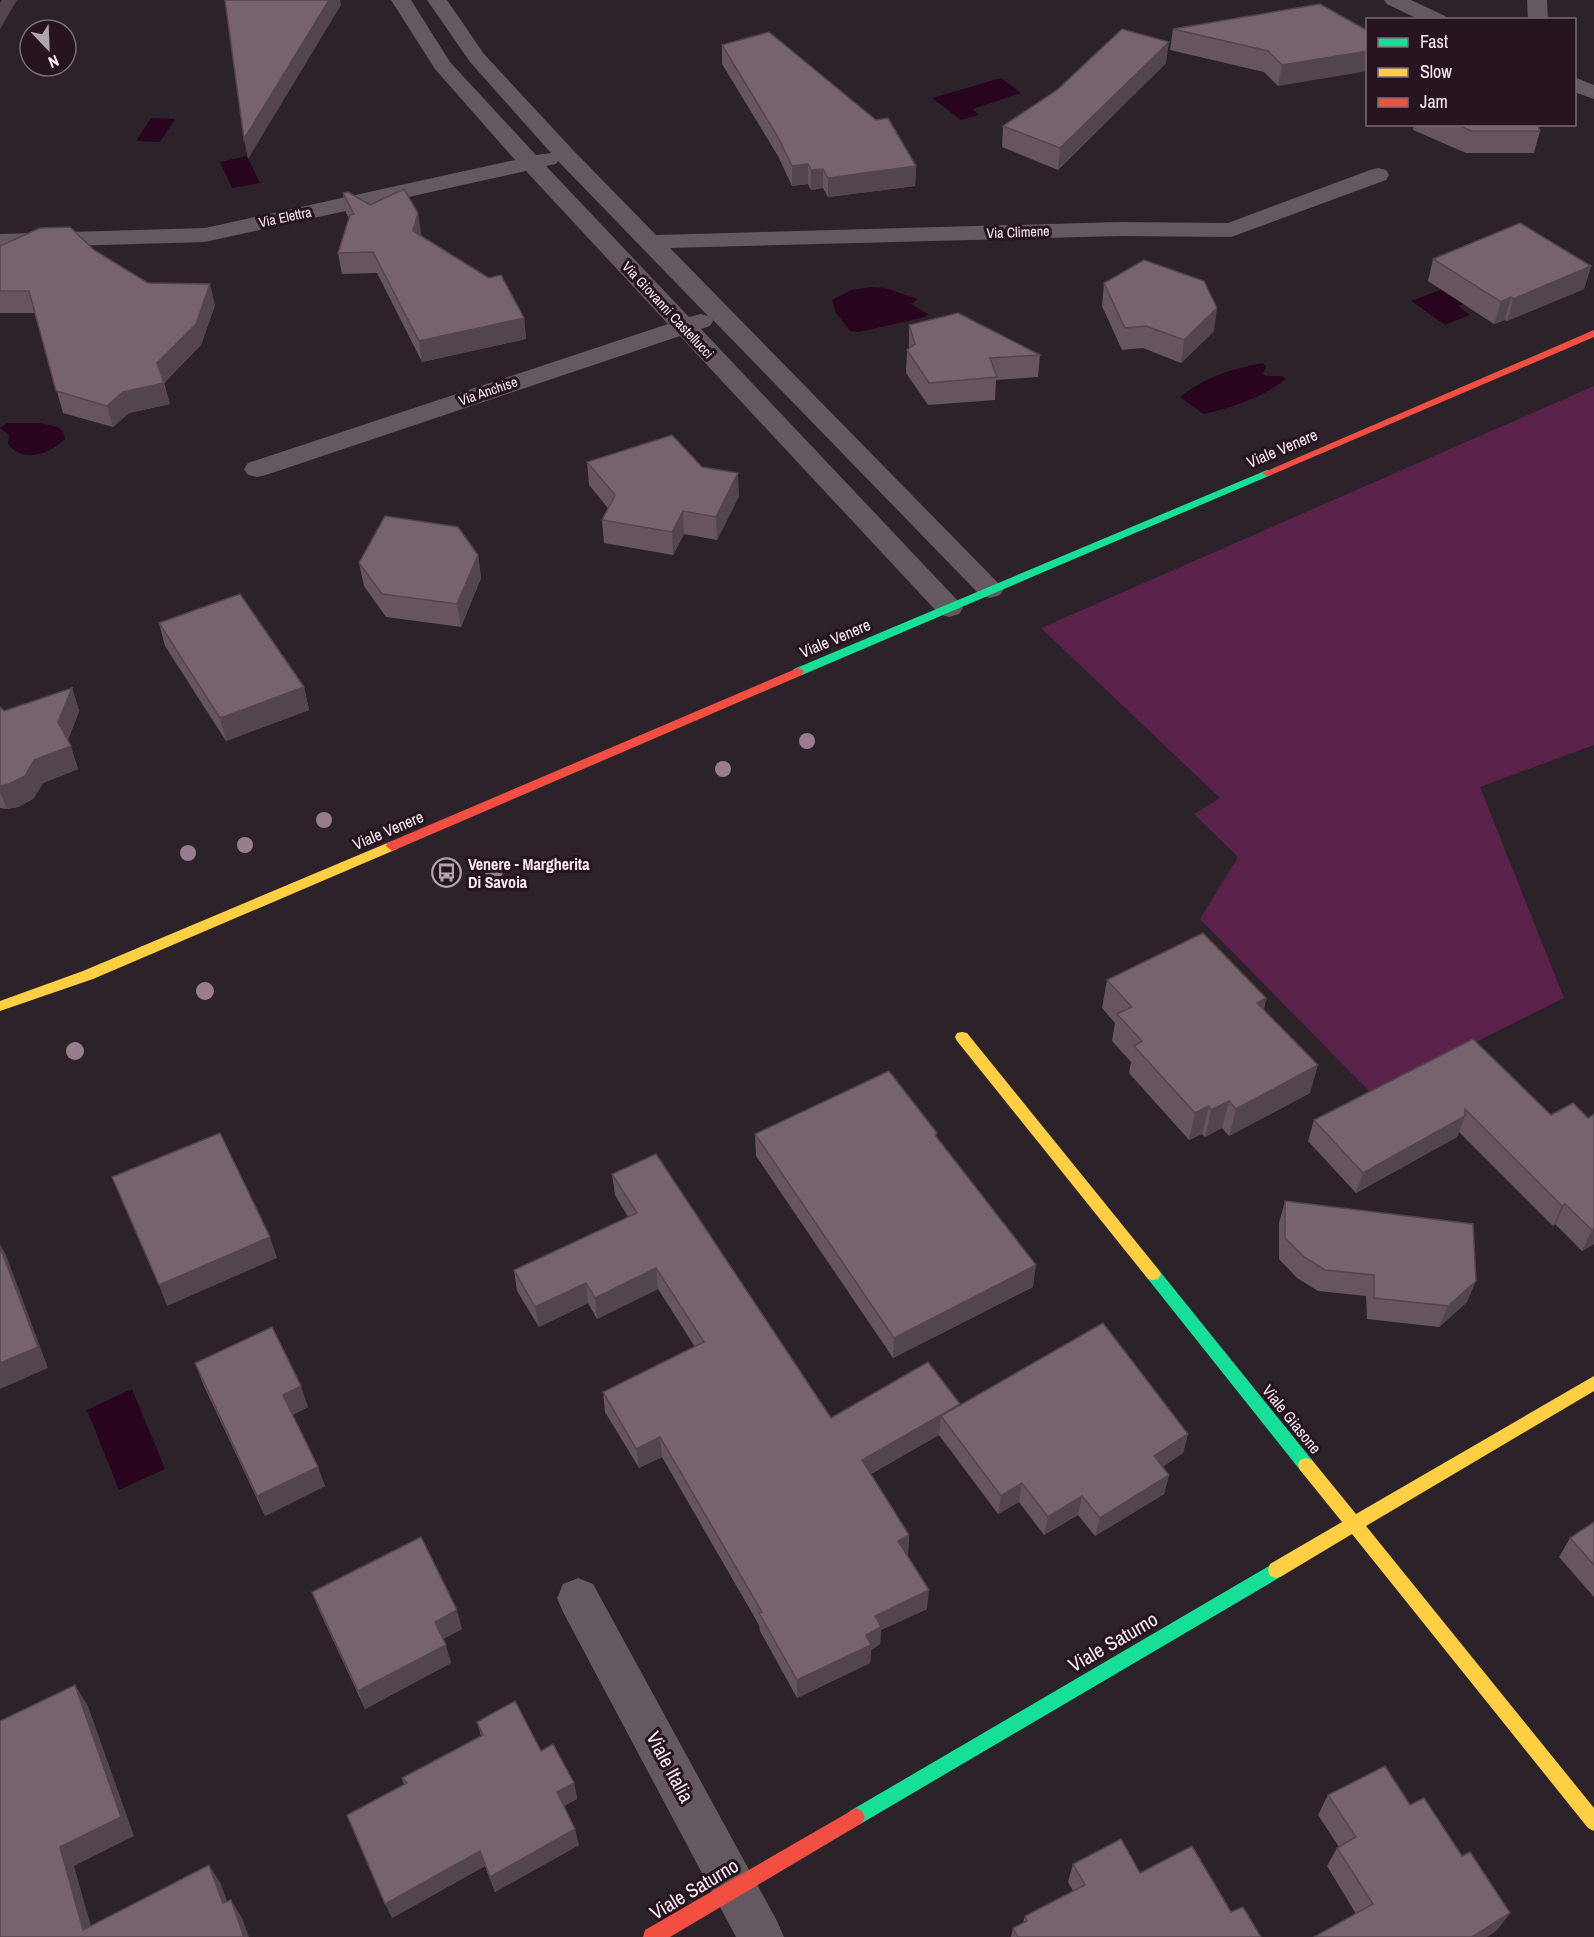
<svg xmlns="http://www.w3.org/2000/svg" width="1594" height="1937" font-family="'Archivo Narrow',sans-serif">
  <rect width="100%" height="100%" fill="#2c2229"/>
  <!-- green -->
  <polygon fill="#5a224a" points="1594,386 1594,745 1480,787 1564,998 1372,1094 1200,919 1238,857 1194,814 1220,798 1041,628"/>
  <!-- water -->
  <g fill="#28041f">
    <polygon points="1001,78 1021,93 973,109 979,115 961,120 932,98"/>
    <polygon points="151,118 175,119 160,142 136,141"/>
    <polygon points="247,156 260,183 232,188 220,162"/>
    <polygon points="1480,275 1502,290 1458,306 1470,315 1445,325 1411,301"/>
    <polygon points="873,287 885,288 918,299 911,304 928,314 925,317 859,332 850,331 836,313 832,300 851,290"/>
    <path d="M1263,363L1266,366L1263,374L1266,376H1282L1286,379C1261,398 1235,407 1204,414L1180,397C1205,377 1232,369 1263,363Z"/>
    <path d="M7,423H40L58,427L63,431L65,439C50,454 23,464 8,444L9,435L0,428Z"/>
    <polygon points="132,1389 165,1469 119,1490 87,1410"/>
  </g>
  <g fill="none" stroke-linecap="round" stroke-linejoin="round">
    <!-- street -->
    <g fill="#645960" fill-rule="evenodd">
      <path d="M391,0H411L450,62L536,155L551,153L470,62L427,0H447L484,54L573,150L656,235L1119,222L1228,223L1370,170L1378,168L1386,170L1389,175L1386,180L1231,237L1119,236L670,248L1004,589L1000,595L990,598L980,595L712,319L713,321L710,326L701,329L959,602L963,608L959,614L949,617L939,614L680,336L266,475L257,477L248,475L244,469L248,463L668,324L526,171L205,242L0,248V234L205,228L515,160L435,69ZM558,161L708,316L701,314L689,317L546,166L556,164Z"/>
      <polygon points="1384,0 1411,0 1445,16 1448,20 1420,20 1387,4"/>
      <polygon points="1527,0 1547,0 1548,20 1528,20"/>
      <polygon points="1574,77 1594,85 1594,99 1574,92"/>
      <polygon points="578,1578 593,1584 777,1921 784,1937 736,1937 563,1612 557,1598 563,1584"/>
    </g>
    <!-- fast -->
    <g fill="#16e098" fill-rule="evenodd">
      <polygon points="1267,470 1271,471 1271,475 802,675 794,675 792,672 794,669"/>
      <polygon points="1153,1268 1158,1269 1312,1460 1314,1465 1312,1470 1306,1472 1300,1470 1148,1279 1145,1274 1148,1269"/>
      <polygon points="1276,1562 1282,1564 1284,1570 1282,1576 862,1823 856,1826 850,1823 847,1817 850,1811"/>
    </g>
    <!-- slow -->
    <g fill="#ffcf43" fill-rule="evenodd">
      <polygon points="392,841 397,843 398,846 397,849 93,979 0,1011 0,1001 83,971"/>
      <polygon points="962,1032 967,1033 1158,1269 1161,1274 1158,1279 1153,1280 1148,1279 957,1041 955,1037 957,1033"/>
      <polygon points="1594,1376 1594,1391 1366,1526 1594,1808 1594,1831 1588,1828 1352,1534 1282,1576 1276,1578 1270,1576 1268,1570 1270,1564 1342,1522 1300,1470 1298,1465 1300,1460 1306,1458 1312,1460 1356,1514"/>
    </g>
    <!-- jam -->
    <g fill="#f24e42" fill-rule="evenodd">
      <polygon points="1594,330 1594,337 1271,475 1267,476 1262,473"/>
      <polygon points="798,668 802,669 804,672 802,675 397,849 392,851 386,846 387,843"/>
      <polygon points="856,1808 862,1811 865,1817 862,1823 670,1937 643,1937 645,1930"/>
    </g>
  </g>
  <!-- trees -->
  <g fill="#9a7c8f">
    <circle cx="807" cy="741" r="8"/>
    <circle cx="723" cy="769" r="8"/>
    <circle cx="324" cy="820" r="8"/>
    <circle cx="245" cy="845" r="8"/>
    <circle cx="188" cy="853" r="8"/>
    <circle cx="494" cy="871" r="9"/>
    <circle cx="205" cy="991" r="9"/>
    <circle cx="75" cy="1051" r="9"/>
  </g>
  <!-- wall -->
  <g fill="#665460">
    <polygon points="1320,4 1278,86 1264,72 1170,50 1173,29"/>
    <polygon points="722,45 916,166 915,186 828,197 823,188 811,190 808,184 792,186 778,156 722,64"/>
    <polygon points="1166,63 1058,170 1002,147 1003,126 1057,90"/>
    <polygon points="1414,124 1537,124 1540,131 1534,153 1466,153 1413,130"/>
    <polygon points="343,193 370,205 421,233 420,236 524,318 526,339 422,362 377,273 342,274 338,253 349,218 346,213"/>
    <polygon points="0,246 94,250 148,283 215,305 201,345 164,383 170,404 129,413 113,427 63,413 35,313 0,313"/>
    <polygon points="1433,259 1591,266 1584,289 1507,321 1505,320 1494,324 1428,281"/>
    <polygon points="1104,283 1214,331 1181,363 1143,348 1122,350 1102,306"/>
    <polygon points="909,325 1040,355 1038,377 996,380 995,400 928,405 906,373 907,350 909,349"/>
    <polygon points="587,462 702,467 739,496 717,540 684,534 673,555 604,543 602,520 608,508 589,485"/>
    <polygon points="478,555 481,578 461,627 386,617 364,586 359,563"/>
    <polygon points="159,623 304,687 309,710 226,741 165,646"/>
    <polygon points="72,688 79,711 68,740 78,769 43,783 33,799 18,807 7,809 0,808 0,707 4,711"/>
    <polygon points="1107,980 1266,998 1264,1010 1310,1093 1229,1136 1222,1128 1205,1137 1202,1134 1189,1140 1129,1073 1131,1062 1112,1041 1115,1023 1102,1008"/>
    <polygon points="1473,1039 1551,1115 1573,1103 1594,1244 1582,1251 1555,1224 1553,1226 1459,1132 1457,1137 1356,1193 1308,1141 1314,1120"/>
    <polygon points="755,1134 1033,1287 893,1358 756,1156"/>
    <polygon points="612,1174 831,1418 960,1404 1188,1434 1183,1453 1162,1467 1169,1475 1164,1494 1095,1536 1078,1515 1044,1535 1019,1502 998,1514 939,1435 871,1474 909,1535 908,1554 906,1555 927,1609 881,1630 880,1644 871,1650 870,1663 797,1698 760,1631 759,1625 662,1457 639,1468 605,1412 603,1392 695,1347 658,1289 597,1319 588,1303 539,1327 517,1291 514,1270 628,1217 615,1195"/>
    <polygon points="1285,1201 1467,1302 1439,1327 1367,1319 1366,1296 1318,1291 1297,1278 1279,1259 1279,1223"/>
    <polygon points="195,1363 308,1407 292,1415 325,1486 265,1516 203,1384"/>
    <polygon points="1594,1522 1594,1597 1559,1557 1570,1538"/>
    <polygon points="312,1592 462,1629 443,1639 451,1663 365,1709 319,1610"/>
    <polygon points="477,1722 541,1751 574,1783 577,1799 564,1806 579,1845 495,1892 485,1866 392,1918 404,1785 402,1778 481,1736"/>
    <polygon points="1328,1795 1410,1805 1462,1856 1510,1913 1496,1931 1356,1914 1327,1866 1337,1848 1339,1847 1318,1815"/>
    <polygon points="1073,1864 1140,1873 1231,1912 1023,1923 1025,1916 1073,1891 1068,1882"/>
    <polygon points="1013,1928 1018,1937 1011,1937"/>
  </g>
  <!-- shaded-wall -->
  <g fill="#53454e">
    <polygon points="2,0 17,0 0,29 0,3"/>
    <polygon points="329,0 340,0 341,5 248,159 244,139"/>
    <polygon points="1169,42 1166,63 1058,170 1060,148"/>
    <polygon points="1368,51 1368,71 1278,86 1282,65"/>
    <polygon points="808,164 808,184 792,186 792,166"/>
    <polygon points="916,166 915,186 828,197 828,178"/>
    <polygon points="823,169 823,188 811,190 811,170"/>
    <polygon points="418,213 421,233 416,252 413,231"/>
    <polygon points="1591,266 1584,289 1507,321 1513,299"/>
    <polygon points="210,284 215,305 201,345 163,383 170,404 129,413 113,427 107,406 157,363"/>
    <polygon points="1511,297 1505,320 1494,324 1501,302"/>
    <polygon points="1217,308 1214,331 1181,363 1184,340"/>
    <polygon points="524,318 526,339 422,362 419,341"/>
    <polygon points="738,473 739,496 717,540 716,517"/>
    <polygon points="683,511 684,534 673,555 672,532"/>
    <polygon points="478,555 481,578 461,627 457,604"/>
    <polygon points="304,687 309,710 226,741 220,718"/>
    <polygon points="72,688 79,711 66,745 58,722"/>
    <polygon points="71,746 78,769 43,783 33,799 18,807 7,809 0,792 0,786 34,760"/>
    <polygon points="1266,998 1259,1026 1257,1003"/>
    <polygon points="1318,1065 1310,1093 1229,1136 1236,1109"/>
    <polygon points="1229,1101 1222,1128 1205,1137 1211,1110"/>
    <polygon points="1209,1106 1202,1134 1189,1140 1195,1113"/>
    <polygon points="1465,1116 1457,1137 1356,1193 1363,1173"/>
    <polygon points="1565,1204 1555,1224 1553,1226 1562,1206"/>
    <polygon points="1594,1229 1594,1244 1582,1251 1592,1230"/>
    <polygon points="270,1237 277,1258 167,1306 159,1285"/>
    <polygon points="0,1244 6,1255 48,1368 0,1389"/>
    <polygon points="1036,1265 1033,1287 893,1358 894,1338"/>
    <polygon points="656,1268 658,1289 597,1319 595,1298"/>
    <polygon points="1476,1281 1467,1302 1439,1327 1448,1306"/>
    <polygon points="586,1283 588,1303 539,1327 535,1307"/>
    <polygon points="301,1386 308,1407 290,1416 283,1395"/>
    <polygon points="960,1404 941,1416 939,1435 861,1479 862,1460"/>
    <polygon points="1188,1434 1183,1453 1149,1475 1154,1456"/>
    <polygon points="660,1437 662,1457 639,1468 636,1449"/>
    <polygon points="318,1467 325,1486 265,1516 257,1496"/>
    <polygon points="1169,1475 1164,1494 1095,1536 1100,1518"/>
    <polygon points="1022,1483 1019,1502 998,1514 1001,1496"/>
    <polygon points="1082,1496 1078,1515 1044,1535 1048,1517"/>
    <polygon points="909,1535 908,1554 896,1560 898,1541"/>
    <polygon points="929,1590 927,1609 881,1630 880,1644 871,1650 870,1663 797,1698 797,1680 875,1616"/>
    <polygon points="457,1610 462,1629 441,1640 435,1622"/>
    <polygon points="446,1645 451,1663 365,1709 358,1691"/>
    <polygon points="75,1685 88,1706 134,1836 74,1866 94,1937 83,1930 60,1847"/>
    <polygon points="574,1783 577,1799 560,1808 557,1792"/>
    <polygon points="575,1829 579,1845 495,1892 490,1877"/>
    <polygon points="480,1851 485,1866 392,1918 385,1904"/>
    <polygon points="209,1865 221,1884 234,1921 223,1903"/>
    <polygon points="231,1900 242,1918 249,1937 244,1937"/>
    <polygon points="1510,1913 1496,1931 1487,1937 1472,1937"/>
  </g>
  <!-- building -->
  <g fill="#776270" stroke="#53454e" stroke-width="1.5">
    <polygon points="225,0 329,0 244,139"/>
    <polygon points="1320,4 1368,31 1368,51 1282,65 1268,51 1173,29"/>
    <polygon points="1122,29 1169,42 1060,148 1003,126 1057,90"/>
    <polygon points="769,32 876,120 888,118 916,166 828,178 823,169 811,170 808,164 792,166 778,137 722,45"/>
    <polygon points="1456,124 1537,124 1540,131 1471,131"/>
    <polygon points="404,189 418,213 413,231 489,278 501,275 524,318 419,341 373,252 338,253 350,215 354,214 343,193 348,192 370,205"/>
    <polygon points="1520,223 1591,266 1513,299 1511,297 1501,302 1433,259"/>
    <polygon points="70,227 94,250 148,283 210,284 196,324 157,363 164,383 123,392 107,406 56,391 29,291 0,291 0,246 40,228"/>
    <polygon points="1144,260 1204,281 1217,308 1184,340 1146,326 1125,328 1104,283"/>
    <polygon points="958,313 1040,355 990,358 997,377 929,383 907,350 915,344 909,325"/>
    <polygon points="672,435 702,467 738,473 716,517 683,511 672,532 602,520 615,495 587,462"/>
    <polygon points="385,516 458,527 478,555 457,604 382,594 359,563"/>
    <polygon points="240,594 304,687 220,718 159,623"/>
    <polygon points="72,688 58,722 71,746 34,760 25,776 9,784 0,786 0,707 4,711"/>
    <polygon points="1203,933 1266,998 1257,1003 1318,1065 1236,1109 1229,1101 1211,1110 1209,1106 1195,1113 1134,1046 1142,1041 1117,1014 1132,1007 1107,980"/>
    <polygon points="1473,1039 1551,1115 1573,1103 1588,1118 1594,1114 1594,1229 1592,1230 1565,1204 1562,1206 1465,1109 1465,1116 1363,1173 1314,1120"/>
    <polygon points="889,1071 937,1133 935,1135 1036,1265 894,1338 755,1134"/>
    <polygon points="220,1133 270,1237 159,1285 112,1177"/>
    <polygon points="656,1154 831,1418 928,1362 960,1404 862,1460 909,1535 898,1541 929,1590 875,1616 881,1627 866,1635 871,1645 797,1680 759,1613 762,1612 660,1437 636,1449 603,1392 704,1342 656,1268 595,1298 586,1283 535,1307 514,1270 637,1213 612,1174"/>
    <polygon points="1285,1201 1473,1224 1476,1281 1448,1306 1374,1298 1374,1275 1325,1270 1304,1257 1285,1238"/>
    <polygon points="0,1247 38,1347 0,1363"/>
    <polygon points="1103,1323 1188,1434 1154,1456 1169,1475 1100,1518 1082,1496 1048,1517 1022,1483 1001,1496 941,1416"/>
    <polygon points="272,1327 301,1386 283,1395 318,1467 257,1496 195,1363"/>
    <polygon points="1594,1522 1594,1565 1570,1538"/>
    <polygon points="421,1537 457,1610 435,1622 446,1645 358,1691 312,1592"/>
    <polygon points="75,1685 121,1817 60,1847 83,1930 209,1865 223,1903 231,1900 244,1937 0,1937 0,1721"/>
    <polygon points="515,1701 541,1751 553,1744 574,1783 557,1792 575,1829 490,1877 480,1851 385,1904 347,1815 407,1783 402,1778 483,1735 477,1722"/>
    <polygon points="1385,1766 1410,1805 1424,1798 1462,1856 1470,1852 1510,1913 1472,1937 1314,1937 1373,1904 1337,1848 1356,1837 1328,1795"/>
    <polygon points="1121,1839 1140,1873 1192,1846 1231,1912 1243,1907 1261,1937 1018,1937 1013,1928 1027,1921 1025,1916 1085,1885 1073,1864"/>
  </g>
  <!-- icons -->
  <defs>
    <symbol id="bus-ring" viewBox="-11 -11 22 22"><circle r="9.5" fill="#261520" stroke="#b1a5ad" stroke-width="1.5"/><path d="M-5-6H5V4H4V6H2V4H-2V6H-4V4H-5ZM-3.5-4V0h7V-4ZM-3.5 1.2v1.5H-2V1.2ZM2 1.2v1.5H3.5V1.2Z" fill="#b1a5ad"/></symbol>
  </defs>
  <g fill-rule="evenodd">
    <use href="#bus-ring" x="430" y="856" width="33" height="33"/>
  </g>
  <g text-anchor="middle" stroke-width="6" stroke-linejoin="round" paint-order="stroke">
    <!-- far-street labels -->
    <g font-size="14" fill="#f9ecf4" stroke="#261520">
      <text transform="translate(285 217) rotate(-12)" y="5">Via Elettra</text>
      <text transform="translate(1018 232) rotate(-2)" y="5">Via Climene</text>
      <text transform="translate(668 310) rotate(47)" y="5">Via Giovanni Castellucci</text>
      <text transform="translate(488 391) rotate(-19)" y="5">Via Anchise</text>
    </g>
    <!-- street labels -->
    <g font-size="16" fill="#f9ecf4" stroke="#261520">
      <text transform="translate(1282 448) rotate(-23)" y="6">Viale Venere</text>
      <text transform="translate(835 638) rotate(-23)" y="6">Viale Venere</text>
      <text transform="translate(388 830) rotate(-23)" y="6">Viale Venere</text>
      <text transform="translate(1292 1419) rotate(51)" y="6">Viale Giasone</text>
    </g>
    <!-- poi labels -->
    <g font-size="16" font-weight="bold" fill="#f9ecf4" stroke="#261520" text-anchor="start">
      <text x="468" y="870">Venere - Margherita<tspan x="468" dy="18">Di Savoia</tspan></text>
    </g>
    <!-- near-street labels -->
    <g font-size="20" fill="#f9ecf4" stroke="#261520">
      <text transform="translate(1113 1642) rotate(-30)" y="7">Viale Saturno</text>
      <text transform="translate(670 1767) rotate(62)" y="7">Viale Italia</text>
      <text transform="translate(694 1889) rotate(-31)" y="7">Viale Saturno</text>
    </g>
  </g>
  <!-- legend -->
  <rect x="1366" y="18" width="210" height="108" fill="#261520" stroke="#7a6b75" stroke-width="1.5"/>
  <rect x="1378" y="38" width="30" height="9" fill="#16e098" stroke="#7a6b75" stroke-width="1.5"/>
  <text x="1420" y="48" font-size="18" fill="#f9ecf4">Fast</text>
  <rect x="1378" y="68" width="30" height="9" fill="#ffcf43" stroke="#7a6b75" stroke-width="1.5"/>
  <text x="1420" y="78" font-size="18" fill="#f9ecf4">Slow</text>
  <rect x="1378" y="98" width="30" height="9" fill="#f24e42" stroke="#7a6b75" stroke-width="1.5"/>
  <text x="1420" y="108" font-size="18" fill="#f9ecf4">Jam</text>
  <!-- north arrow -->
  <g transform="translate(48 48) rotate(157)"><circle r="28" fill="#261520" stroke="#7a6b75" stroke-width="1.5"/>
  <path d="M0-4.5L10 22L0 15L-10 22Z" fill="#b1a5ad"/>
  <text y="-9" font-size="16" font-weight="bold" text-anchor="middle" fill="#f9ecf4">N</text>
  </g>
</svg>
